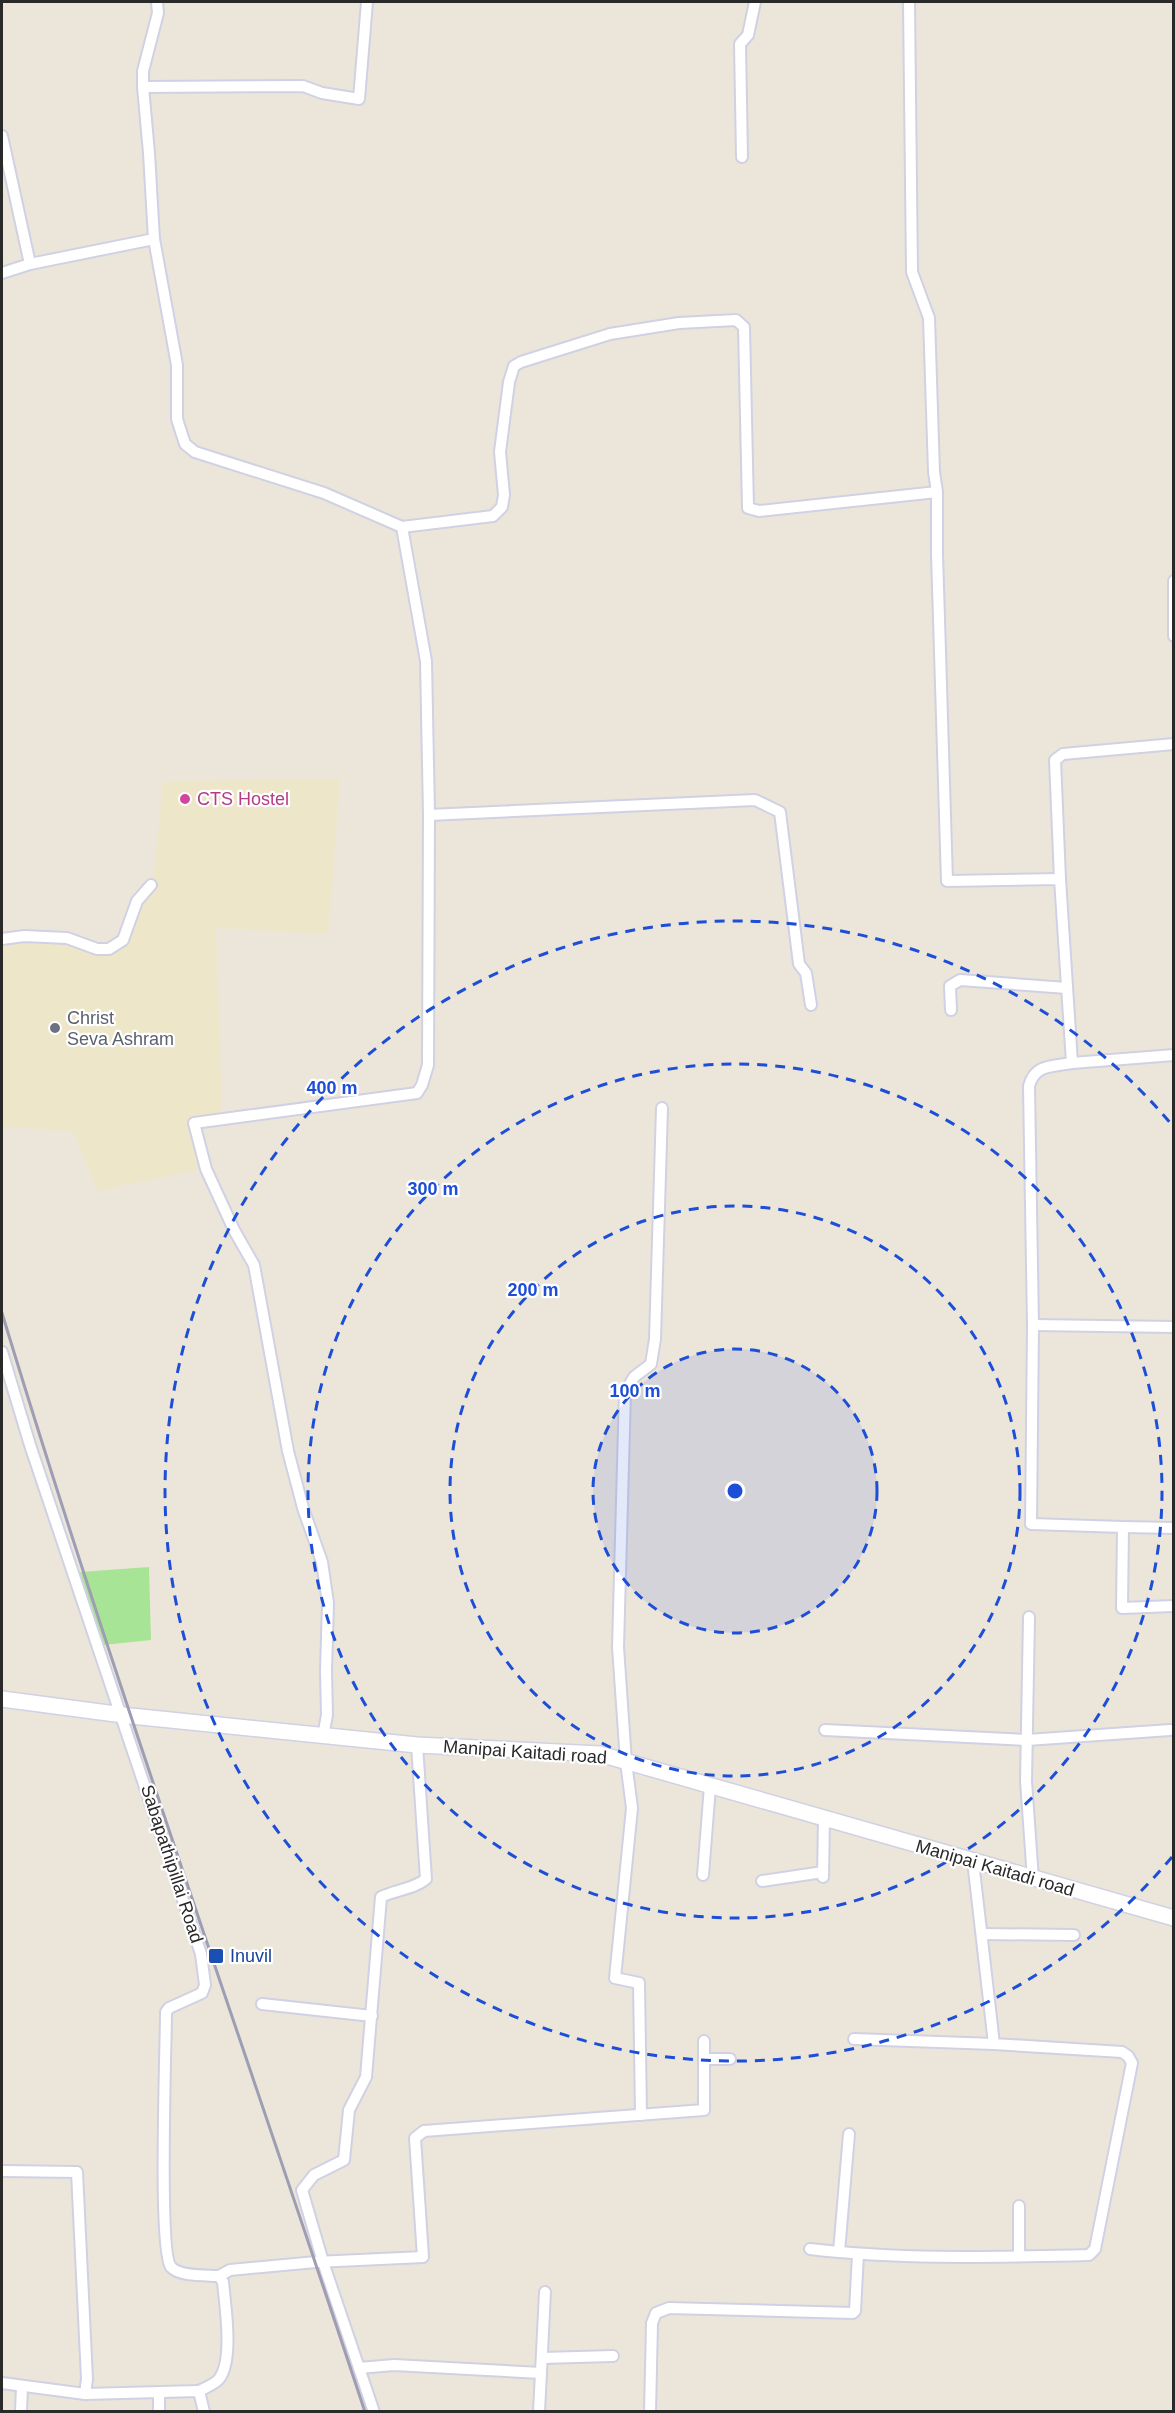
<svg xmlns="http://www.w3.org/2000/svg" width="1175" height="2413" font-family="Arial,sans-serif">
  <rect width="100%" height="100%" fill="#ece6da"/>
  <!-- education -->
  <polygon fill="#eee6c9" points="340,779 328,934 216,928 222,1114 190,1119 200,1169 98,1191 73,1131 2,1127 2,941 67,941 97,951 125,942 139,902 153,887 163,781"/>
  <!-- green -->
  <polygon fill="#a8e495" points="149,1567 151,1640 103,1645 80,1572"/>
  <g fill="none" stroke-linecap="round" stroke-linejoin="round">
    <defs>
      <g id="street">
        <path d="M909,2L912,272L929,318L934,472L937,492V554L947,881L1060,879L1072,1063C1051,1067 1035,1064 1029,1086L1033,1325L1031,1524L1123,1527L1122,1608L1174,1606"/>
        <polyline points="143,87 303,86 322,93 359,99 367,2"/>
        <polyline points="2,136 30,264 2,273"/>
        <polyline points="742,157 740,44 748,35 755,2"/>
        <polyline points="154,239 177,365 177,419 185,444 195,452 324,493 402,527 493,516 502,507 504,495 500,452 509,382 514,366 521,362 610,334 679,323 736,320 744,327 748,508 759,511 937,492"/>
        <polyline points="30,264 154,239 149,153 143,87 143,71 158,13 157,2"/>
        <polyline points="1174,581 1174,636"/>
        <polyline points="429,815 755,800 780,812 799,964 806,973 811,1005"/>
        <polyline points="1060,879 1055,760 1063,754 1174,744"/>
        <polyline points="2,939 24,936 67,938 97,949 109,949 123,940 137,901 151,885"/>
        <polyline points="951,1010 950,986 960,980 1067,988"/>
        <polyline points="1072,1063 1174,1055"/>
        <polyline points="1033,1325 1174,1327"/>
        <path d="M2,1352L30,1445L201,1954L205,1985L202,1993L169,2008L166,2012C166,2047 158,2251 171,2267C180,2277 206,2275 219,2276L223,2282C225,2305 234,2360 219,2379C215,2384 205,2388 199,2391"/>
        <polyline points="1123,1527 1174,1528"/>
        <polyline points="1029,1617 1026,1781 1033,1879"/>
        <polyline points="825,1730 1027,1740 1170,1730"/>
        <polyline points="323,1736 327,1715 326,1671 328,1603 322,1562 303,1508 288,1451 254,1265 234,1230 206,1169 194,1123 417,1093 422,1085 428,1065 429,815 426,661 402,527"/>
        <polyline points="703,1875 710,1786"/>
        <polyline points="823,1877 824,1818"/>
        <polyline points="762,1881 823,1872"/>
        <polyline points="982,1934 1074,1935"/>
        <polyline points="262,2004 372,2016"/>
        <polyline points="854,2039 994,2044"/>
        <polyline points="704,2059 730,2059"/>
        <polyline points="641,2115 639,1983 615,1978 632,1808 626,1762 618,1647 625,1392 634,1377 651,1364 655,1339 662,1108"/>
        <polyline points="2,2171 77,2172 87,2379 85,2394"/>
        <path d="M810,2249C902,2260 997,2257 1089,2255L1095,2249L1132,2063L1128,2056L1122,2052L994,2044L973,1861"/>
        <polyline points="839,2252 849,2134"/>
        <polyline points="1019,2256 1019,2206"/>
        <polyline points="219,2276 230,2270 316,2262 423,2257 415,2138 424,2131 704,2110 704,2041"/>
        <polyline points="542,2358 613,2356"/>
        <polyline points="359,2368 394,2365 541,2373"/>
        <polyline points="2,2383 85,2394 199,2391 204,2412"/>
        <polyline points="21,2412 22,2386"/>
        <polyline points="159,2412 159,2392"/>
        <path d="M374,2412L323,2262L302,2190L314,2175L344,2160L349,2110L366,2077L381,1897C395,1890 414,1889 426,1879L417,1745"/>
        <polyline points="539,2412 545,2292"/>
        <polyline points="650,2412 652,2323 656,2313 669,2308 853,2313 855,2311 858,2254"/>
      </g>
      <polyline id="secondary" points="2,1699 131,1716 417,1745 600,1754 1174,1918"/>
    </defs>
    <!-- street casing -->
    <use href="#street" stroke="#d0d1e3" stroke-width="14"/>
    <!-- secondary casing -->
    <use href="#secondary" stroke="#d0d1e3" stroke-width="18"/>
    <!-- street -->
    <use href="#street" stroke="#fff" stroke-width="10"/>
    <!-- secondary -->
    <use href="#secondary" stroke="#fff" stroke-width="15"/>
    <!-- rail -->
    <path stroke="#9d9eb4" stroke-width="3" d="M2,1313C114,1682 244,2045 365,2412"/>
  </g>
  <!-- distance rings -->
  <circle cx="735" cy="1491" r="142" fill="#1d4ed8" fill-opacity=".12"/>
  <g fill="none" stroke="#1d4ed8" stroke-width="3" stroke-dasharray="10 8">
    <circle cx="735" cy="1491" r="142"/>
    <circle cx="735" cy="1491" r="285"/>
    <circle cx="735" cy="1491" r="427"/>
    <path d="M1172 1857A570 570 0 1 1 1172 1125"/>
  </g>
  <!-- markers -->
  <circle fill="#d1479c" stroke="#fff" stroke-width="2" cx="185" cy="799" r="6"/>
  <circle fill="#6b7280" stroke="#fff" stroke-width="2" cx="55" cy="1028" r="6"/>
  <rect fill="#1a4fb4" stroke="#fff" stroke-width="2" x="208" y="1948" width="16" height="16" rx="3"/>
  <g text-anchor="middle" stroke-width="4.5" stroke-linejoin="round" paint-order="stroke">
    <!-- hotel labels -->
    <g font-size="18" fill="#b23c85" stroke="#fff" text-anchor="start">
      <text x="197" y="805">CTS Hostel</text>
    </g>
    <!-- worship labels -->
    <g font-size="18" fill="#5b616d" stroke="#fff" text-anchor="start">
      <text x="67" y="1024">Christ<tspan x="67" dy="21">Seva Ashram</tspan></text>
    </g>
    <!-- street labels -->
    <g font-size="18" fill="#292929" stroke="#fff">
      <text transform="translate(525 1752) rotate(4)" y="6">Manipai Kaitadi road</text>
      <text transform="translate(172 1864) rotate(72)" y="6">Sabapathipillai Road</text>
      <text transform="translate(995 1868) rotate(16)" y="6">Manipai Kaitadi road</text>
    </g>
    <!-- transit labels -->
    <g font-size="18" fill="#164399" stroke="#fff" text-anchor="start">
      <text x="230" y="1962">Inuvil</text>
    </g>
  </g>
  <circle cx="735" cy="1491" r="9" fill="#1d4ed8" stroke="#fff" stroke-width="3"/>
  <g font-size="18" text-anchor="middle" font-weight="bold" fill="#1d4ed8" stroke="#fff" stroke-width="4.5" stroke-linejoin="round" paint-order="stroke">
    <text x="332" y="1094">400 m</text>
    <text x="433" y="1195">300 m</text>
    <text x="533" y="1296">200 m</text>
    <text x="635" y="1397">100 m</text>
  </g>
  <!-- border -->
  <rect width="1175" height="2413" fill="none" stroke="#292929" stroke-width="6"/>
</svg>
